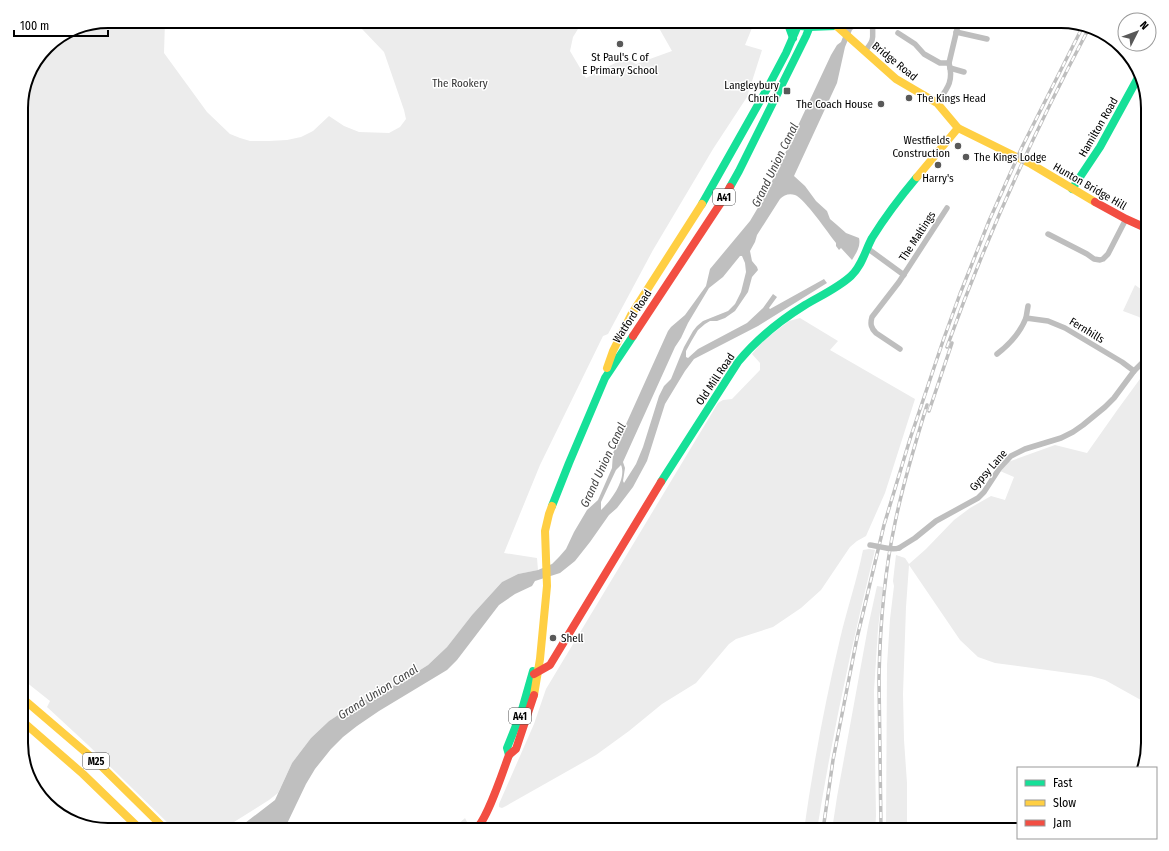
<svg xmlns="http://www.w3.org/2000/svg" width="1169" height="851" font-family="'Fira Sans Condensed',sans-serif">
  <rect width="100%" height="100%" fill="#fff"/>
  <!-- green -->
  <g fill="#ececec">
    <polygon points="107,21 165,21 164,53 207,112 230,134 240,138 250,141 269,141 287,140 301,137 313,131 329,116 344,126 359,132 389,133 400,127 406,119 404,110 384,52 362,29 366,21 583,21 573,37 570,51 586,78 625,58 636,64 672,51 655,21 753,21 752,28 745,45 762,50 747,97 713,149 653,250 608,334 603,336 540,465 504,553 537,558 538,570 518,574 502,582 472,615 447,647 428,665 409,677 375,696 355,704 329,721 311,738 292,763 278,793 269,800 234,822 229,830 175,830 88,745 47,707 50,701 21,678 21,102 30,69 50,43 75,28"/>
    <polygon points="1135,285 1148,294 1148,323 1139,317 1123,311"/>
    <polygon points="800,318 838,341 830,350 915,399 885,493 866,536 857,541 850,547 821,590 801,608 773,627 736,639 729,644 696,683 662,704 629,731 596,755 506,806 502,808 499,807 499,804 534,724 546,689 718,403 723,400 732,399 760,370 760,363 752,354 763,341 789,321"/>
    <polygon points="1148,368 1148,704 1105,680 1091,676 995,663 978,657 960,640 909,565 906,607 903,694 904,740 907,783 907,830 886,830 887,665 890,619 894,586 893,581 896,555 905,558 909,564 926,549 954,520 970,508 991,496 1005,500 1014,477 1000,471 1008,462 1055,445 1087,453 1118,409"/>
    <path d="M869,549L875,550C852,643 832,736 817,830H804C813,766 825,702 840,639C847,609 857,580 863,550Z"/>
    <polygon points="877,586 883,587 878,629 874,691 876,816 875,830 832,830 837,797 868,627"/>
    <polygon points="465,818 467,822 468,830 452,830"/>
  </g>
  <!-- water -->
  <path fill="#bfbfbf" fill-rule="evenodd" d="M849,21H861L858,26L852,30L845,47L837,83L794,176L805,186L816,201L827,211L830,219L837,225L846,233L859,238C861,247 856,253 852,260L841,248L839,250L836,246V243C828,233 805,199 795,195C789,193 784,195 780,199L757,235L755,242L750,251L752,261L757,267L758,270L752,277L748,292L735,311L725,318L717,321H710L705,324L698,330L692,340L686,351V357L688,358L698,349L747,323L763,308L773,294L777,297L769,308L770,309L824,279L827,283L758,326L694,359L685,371L665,404L647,461L633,487L617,508L609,515L590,542L575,561L560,573L535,581L532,586L515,594L499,605L457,660L447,670L379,711L357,726L343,737L331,749L315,769L306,784L284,830H236L275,800L292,763L311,738L329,721L355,704L375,696L409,677L428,665L447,647L472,615L502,582L518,574L538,570L552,564L559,557L566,549L574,532L587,510L598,500L612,468L613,453L668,331L671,327L685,315L706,286L710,269L750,221L766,194L831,55L837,45L841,42ZM740,256H742L745,263L746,272L741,292L735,304L728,311L703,321L697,326L693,331L684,347L671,379L664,386L659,396L643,447L636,464L624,483L623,481L625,468L623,462L675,347L681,338L688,323L709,288L723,277ZM621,465C627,479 611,501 601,510V502L616,470Z"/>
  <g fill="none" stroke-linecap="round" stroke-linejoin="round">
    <!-- street -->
    <g stroke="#bebebe" stroke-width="5.5">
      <polyline points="948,21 958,25"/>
      <polyline points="956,32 987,39"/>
      <polyline points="898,33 915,44 924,54 940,63 949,63"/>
      <path d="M865,51C877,37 871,37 873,21"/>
      <polyline points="950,68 964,72"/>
      <path d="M937,103C947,89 954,82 949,63L959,21"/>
      <polyline points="1048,234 1087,254 1094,259 1100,260 1103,259 1108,254 1126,219"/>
      <polyline points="867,248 904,275"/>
      <polyline points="1026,318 1028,306"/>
      <path d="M900,349L876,333C871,328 870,324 872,317L899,282L947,208"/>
      <path d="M997,354C1010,344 1020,333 1026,318L1048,321L1065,328L1122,362L1134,371"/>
      <polyline points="899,548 915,538 936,521 978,498 984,492 999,469 1011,456 1025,449 1061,438 1073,432 1083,425 1105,407 1114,398 1134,371 1148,357"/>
    </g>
    <!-- fast -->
    <g stroke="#16e098" stroke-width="8">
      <polyline points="784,22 789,27 793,38"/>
      <polyline points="793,25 809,27 836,26"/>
      <polyline points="730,187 739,171 806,36 812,21"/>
      <polyline points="1072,189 1100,147 1140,74"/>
      <polyline points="702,204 768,87 786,53 800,21"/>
      <path d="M661,482L738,362C757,339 779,321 805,305C820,296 838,288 851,276C862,266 865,251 872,238C885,217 901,196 917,177"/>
      <polyline points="552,506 569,463 605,378 633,336"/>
      <polyline points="509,755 507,748 521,713 533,671"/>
    </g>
    <!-- slow -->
    <g stroke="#ffcf43" stroke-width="8">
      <polyline points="829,21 832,22 896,79 937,103 958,128 1031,164 1095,202"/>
      <polyline points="831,21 832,22"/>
      <polyline points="917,177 958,128"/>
      <polyline points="607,368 613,351 631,315 702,204"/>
      <polyline points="534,695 540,659 547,586 545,531 549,514 552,506"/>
      <polyline points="21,697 97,762 166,830"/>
      <polyline points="21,720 83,774 141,830"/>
    </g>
    <!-- jam -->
    <g stroke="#f24e42" stroke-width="8">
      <polyline points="1095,202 1126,219 1148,229"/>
      <polyline points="633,336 722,201 730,187"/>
      <polyline points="534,674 550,665 661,482"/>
      <path d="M475,830C487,821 503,771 509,755L516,749L534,695"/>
    </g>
    <defs>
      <g id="rail">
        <path d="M947,347C986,238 1034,132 1088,30"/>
        <polyline points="929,411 952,343"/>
        <polyline points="823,830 833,760 857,638 884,525 910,439 944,338 960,294 989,221 1022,147 1082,28"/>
        <path d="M881,830L879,678C880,626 884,574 895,523C903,483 915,444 927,405"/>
      </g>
    </defs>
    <!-- rail casing -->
    <use href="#rail" stroke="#bebebe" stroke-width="3.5"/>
    <!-- rail -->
    <use href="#rail" stroke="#fff" stroke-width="2" stroke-dasharray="6" stroke-linecap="butt"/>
    <!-- street-bridge -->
    <path stroke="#bebebe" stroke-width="5.5" d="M870,545C880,546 890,551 899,548"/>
  </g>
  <!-- markers -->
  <g fill="#595959" stroke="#fff" stroke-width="1.5">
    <circle cx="620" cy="44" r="4"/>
    <rect x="783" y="87" width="8" height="8" rx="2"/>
    <circle cx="909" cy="98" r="4"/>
    <circle cx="881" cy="104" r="4"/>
    <circle cx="958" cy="146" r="4"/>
    <circle cx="966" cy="157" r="4"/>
    <circle cx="938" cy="165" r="4"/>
    <circle cx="553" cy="638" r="4"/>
  </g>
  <g text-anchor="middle" stroke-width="3" stroke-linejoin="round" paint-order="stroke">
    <!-- shield labels -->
    <g fill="#fff" stroke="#4c4c4c" stroke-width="1">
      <rect x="713" y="189" width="22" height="16" rx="3"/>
      <rect x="509" y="708" width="22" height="16" rx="3"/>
      <rect x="83" y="753" width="26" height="16" rx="3"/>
    </g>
    <g font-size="10" font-weight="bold" fill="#000">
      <text x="724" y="201">A41</text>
      <text x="520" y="720">A41</text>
      <text x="96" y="765">M25</text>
    </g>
    <!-- poi labels -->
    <g font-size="11" fill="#000" stroke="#fff" text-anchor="end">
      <text x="620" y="61" text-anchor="middle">St Paul's C of<tspan x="620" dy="13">E Primary School</tspan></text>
      <text x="779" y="89">Langleybury<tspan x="779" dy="13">Church</tspan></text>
      <text x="917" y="102" text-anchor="start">The Kings Head</text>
      <text x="873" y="108">The Coach House</text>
      <text x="950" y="144">Westfields<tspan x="950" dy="13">Construction</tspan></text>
      <text x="974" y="161" text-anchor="start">The Kings Lodge</text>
      <text x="938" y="182" text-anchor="middle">Harry's</text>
      <text x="561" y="642" text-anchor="start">Shell</text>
    </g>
    <!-- street labels -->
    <g font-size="11" fill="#000" stroke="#fff">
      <text transform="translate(895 61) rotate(39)" y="4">Bridge Road</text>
      <text transform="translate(1098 127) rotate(-60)" y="4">Hamilton Road</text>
      <text transform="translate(1090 186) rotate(30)" y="4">Hunton Bridge Hill</text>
      <text transform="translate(917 236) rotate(-57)" y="4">The Maltings</text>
      <text transform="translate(632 316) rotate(-57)" y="4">Watford Road</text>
      <text transform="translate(1087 330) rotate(31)" y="4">Fernhills</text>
      <text transform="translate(715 379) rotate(-56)" y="4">Old Mill Road</text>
      <text transform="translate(988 470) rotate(-49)" y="4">Gypsy Lane</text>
    </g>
    <!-- park labels -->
    <g font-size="11" fill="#333" stroke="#fff">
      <text x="460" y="87">The Rookery</text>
    </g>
    <!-- water labels -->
    <g font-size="12" font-style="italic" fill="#444" stroke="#fff">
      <text transform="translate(775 165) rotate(-64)" y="4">Grand Union Canal</text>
      <text transform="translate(603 465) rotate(-65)" y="4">Grand Union Canal</text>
      <text transform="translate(378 692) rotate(-32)" y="4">Grand Union Canal</text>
    </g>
  </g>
  <!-- crop -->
  <path d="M0 0H1169V851H0ZM108 28H1061A80 80 0 0 1 1141 108V743A80 80 0 0 1 1061 823H108A80 80 0 0 1 28 743V108A80 80 0 0 1 108 28Z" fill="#fff" fill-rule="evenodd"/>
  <path fill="none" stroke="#000" stroke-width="2" d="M108 28H1061A80 80 0 0 1 1141 108V743A80 80 0 0 1 1061 823H108A80 80 0 0 1 28 743V108A80 80 0 0 1 108 28Z"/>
  <!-- legend -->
  <rect x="1017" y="767" width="140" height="72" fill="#ffffff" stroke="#999999"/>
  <rect x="1025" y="780" width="20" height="6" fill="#16e098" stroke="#999999"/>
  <text x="1053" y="787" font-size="12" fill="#000000">Fast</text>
  <rect x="1025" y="800" width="20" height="6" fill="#ffcf43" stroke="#999999"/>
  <text x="1053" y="807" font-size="12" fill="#000000">Slow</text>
  <rect x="1025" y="820" width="20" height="6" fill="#f24e42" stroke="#999999"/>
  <text x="1053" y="827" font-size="12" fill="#000000">Jam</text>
  <!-- north arrow -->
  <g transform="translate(1137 32) rotate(48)"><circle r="19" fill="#ffffff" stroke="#999999"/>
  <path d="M0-3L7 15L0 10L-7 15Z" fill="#595959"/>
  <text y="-6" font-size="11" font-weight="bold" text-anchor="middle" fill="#000000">N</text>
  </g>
  <!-- scale -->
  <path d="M14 30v6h94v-6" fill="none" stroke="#000000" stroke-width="2"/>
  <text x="20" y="30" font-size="12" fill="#000000" stroke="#ffffff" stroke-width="3" paint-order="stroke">100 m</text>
</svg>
